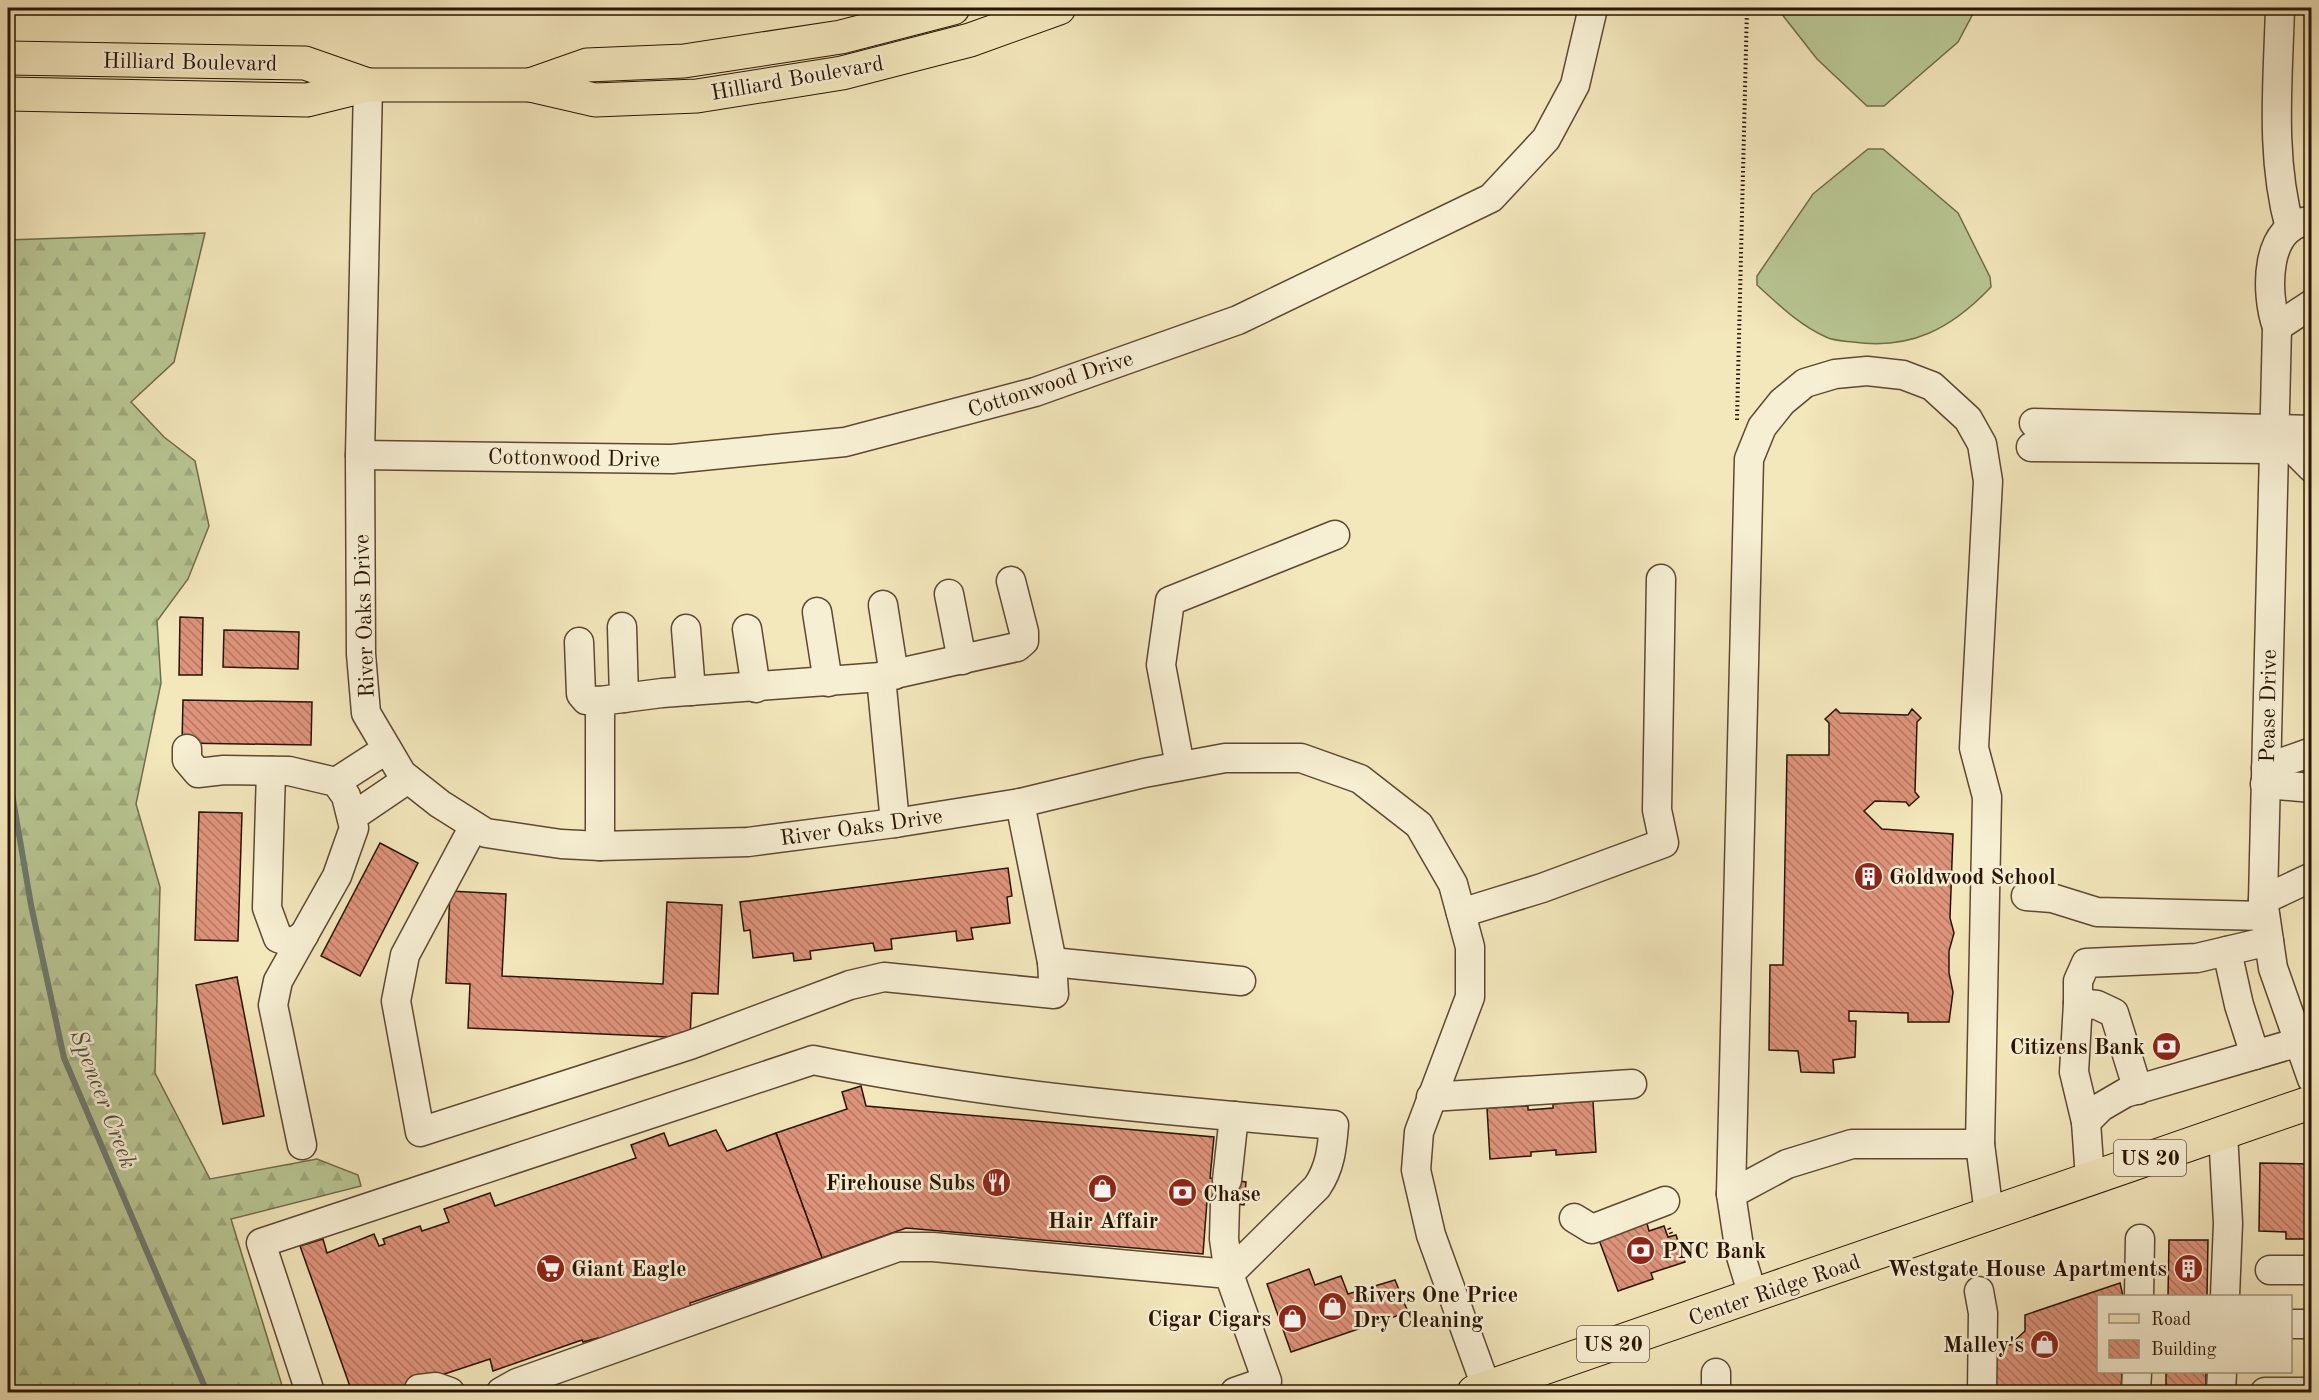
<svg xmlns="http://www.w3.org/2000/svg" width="2319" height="1400" font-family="'Old Standard TT',serif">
  <defs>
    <pattern id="forest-firs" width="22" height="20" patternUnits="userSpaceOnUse" patternTransform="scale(1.5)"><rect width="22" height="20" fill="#b8c693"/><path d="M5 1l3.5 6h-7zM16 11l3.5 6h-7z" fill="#9ea97d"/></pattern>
    <pattern id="building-back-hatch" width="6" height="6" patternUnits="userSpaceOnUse" patternTransform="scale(1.5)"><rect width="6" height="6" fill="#de937b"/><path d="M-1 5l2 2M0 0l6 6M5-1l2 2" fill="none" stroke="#b47763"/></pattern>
  </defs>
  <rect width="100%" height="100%" fill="#f3e7bc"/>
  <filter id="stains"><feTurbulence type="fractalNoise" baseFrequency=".00333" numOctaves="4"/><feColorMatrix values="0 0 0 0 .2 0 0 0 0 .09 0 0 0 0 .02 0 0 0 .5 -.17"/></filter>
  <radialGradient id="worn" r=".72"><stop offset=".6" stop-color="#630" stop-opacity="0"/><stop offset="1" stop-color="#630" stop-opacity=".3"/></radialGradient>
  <!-- forest -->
  <polygon fill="url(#forest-firs)" stroke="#706d4a" stroke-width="1.5" points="205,233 174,362 131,402 164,437 195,461 209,526 188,579 157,621 161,683 136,804 160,887 155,1073 210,1179 317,1159 358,1175 361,1186 231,1219 284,1392 8,1392 8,240"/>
  <!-- pitch -->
  <g fill="#b8c693" stroke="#706d4a" stroke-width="1.5">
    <polygon points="1777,8 1976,8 1958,42 1884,106 1867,106 1817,59"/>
    <path d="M1868,149H1883L1958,213L1990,277L1991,287C1951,329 1911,350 1853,342C1845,341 1834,341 1826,337C1799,325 1778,304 1757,285V276L1813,194Z"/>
  </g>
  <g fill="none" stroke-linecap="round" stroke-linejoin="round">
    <!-- stream -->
    <polyline stroke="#6f7a6f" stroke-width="6" points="8,770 31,905 64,1058 207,1392"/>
  </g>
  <!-- building -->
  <g fill="url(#building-back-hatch)" stroke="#291402" stroke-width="1.5">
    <polygon points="180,617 203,618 202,675 179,675"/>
    <polygon points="224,630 299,632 298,669 223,667"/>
    <polygon points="183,700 312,702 311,745 182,743"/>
    <polygon points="1836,709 1840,713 1908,715 1912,709 1921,718 1917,722 1915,792 1919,797 1909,806 1906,802 1875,801 1864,811 1882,829 1953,834 1950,918 1954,933 1949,951 1949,973 1953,992 1949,1022 1908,1022 1908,1013 1849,1011 1849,1021 1856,1021 1855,1057 1833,1060 1834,1073 1801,1072 1798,1051 1769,1050 1770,965 1783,965 1787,755 1829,755 1829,723 1825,719"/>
    <polygon points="199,812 242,813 238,941 195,940"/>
    <polygon points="380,843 418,863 360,976 321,956"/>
    <polygon points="1008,868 1012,896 1007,897 1010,923 971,928 973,939 957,941 956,931 891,939 892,949 875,951 873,943 810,951 811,959 794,961 793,953 753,958 750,930 744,931 740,902"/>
    <polygon points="450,891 506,894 502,976 663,984 667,902 722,905 718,994 692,993 690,1038 468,1028 470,984 446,983"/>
    <polygon points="237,977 264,1116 223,1124 196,985"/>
    <polygon points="861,1086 866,1106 1214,1137 1210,1178 1246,1182 1244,1205 1207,1201 1203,1254 906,1228 822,1258 776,1133 847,1109 842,1092"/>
    <polygon points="1593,1101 1596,1152 1556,1155 1556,1150 1531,1152 1531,1156 1490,1159 1487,1108 1528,1106 1528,1110 1553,1108 1553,1104"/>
    <polygon points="716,1130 727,1151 776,1133 822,1258 690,1303 691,1306 675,1311 677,1317 599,1342 598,1338 583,1342 582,1340 493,1371 490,1359 417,1383 420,1392 352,1392 300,1246 323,1239 327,1253 374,1234 379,1246 385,1244 383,1239 420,1226 422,1231 449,1222 444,1209 490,1193 495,1206 636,1158 631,1145 664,1133 669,1146"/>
    <polygon points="2260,1163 2312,1164 2312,1239 2286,1239 2286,1232 2259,1231"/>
    <polygon points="1646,1220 1649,1231 1664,1226 1668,1237 1676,1235 1685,1262 1651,1273 1653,1279 1618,1291 1592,1221"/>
    <polygon points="2169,1240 2208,1240 2207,1296 2168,1296"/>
    <polygon points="1309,1269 1315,1285 1341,1276 1348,1294 1395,1280 1408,1312 1291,1352 1267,1284"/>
    <polygon points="2120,1283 2123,1296 2098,1296 2098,1372 2122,1372 2121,1392 1996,1392 1997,1345 2010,1345 2025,1331 2025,1315"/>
    <rect x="2166" y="1372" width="40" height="20"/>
  </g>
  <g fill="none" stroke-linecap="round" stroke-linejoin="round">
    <defs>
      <g id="minor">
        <path d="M2280,8C2278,82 2270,156 2290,228"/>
        <polyline points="368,85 360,455 361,654 366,713 402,774 440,804 486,833 561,844 600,846 748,842 895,823 1020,803 1144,773 1225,758 1301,758 1360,779 1419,825 1453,884 1470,947 1470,997 1419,1132 1416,1170 1431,1235 1488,1392"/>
        <path d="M2312,221C2264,221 2265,294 2277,327L2263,900L2273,968L2312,1079"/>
        <polyline points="2277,327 2312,304"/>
        <polyline points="2034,423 2312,430"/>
        <polyline points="2274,430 2312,468"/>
        <polyline points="2031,447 2274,449"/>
        <polyline points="360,455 672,459 845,442 1035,392 1238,320 1491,198 1546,139 1575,85 1593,8"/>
        <polyline points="949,594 962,660"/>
        <polyline points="883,605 894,675"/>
        <polyline points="817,612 828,682"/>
        <polyline points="622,627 624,698"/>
        <polyline points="686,629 691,691"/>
        <polyline points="747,629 756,688"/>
        <polyline points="579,642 581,694 586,700 600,701"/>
        <polyline points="881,677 1017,647 1024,641 1024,632 1011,581"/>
        <polyline points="187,749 187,760 198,773 224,770 289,771 336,782 346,796 354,828 337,876 278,981 273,1005 302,1145"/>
        <polyline points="1180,766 1161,665 1170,601 1335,535"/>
        <polyline points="2266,768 2312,752"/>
        <polyline points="271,771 267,908 278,938 292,943 304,935"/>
        <polyline points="336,782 387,749"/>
        <polyline points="2265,784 2312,788"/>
        <polyline points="352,817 408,779"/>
        <polyline points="474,826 405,955 396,1001 420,1132 690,1045 850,985 884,977 1054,994 1052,962 1020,803"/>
        <polyline points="600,846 600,701 662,693 881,677 895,823"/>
        <polyline points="2026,896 2052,898 2097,912 2265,916"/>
        <polyline points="2263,900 2312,877"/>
        <polyline points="1461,913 1542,888 1664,843 1657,810 1661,579"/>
        <polyline points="2227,951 2239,1005 2255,1055"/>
        <polyline points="1052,962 1241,981"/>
        <polyline points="2078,1003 2078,981 2086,963 2197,958 2269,941"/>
        <polyline points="1431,1097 1632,1084"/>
        <polyline points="2086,1122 2074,1072 2078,1003 2097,1005 2114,1013 2138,1090"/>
        <polyline points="2223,1133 2228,1223 2225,1296"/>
        <polyline points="2090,1179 2086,1122 2101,1107 2125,1093 2299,1042"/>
        <polyline points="1227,1180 1234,1116"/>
        <polyline points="1731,1194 1787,1164 1852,1144 1980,1144"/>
        <polyline points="1225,1203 1224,1239 1229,1274"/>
        <polyline points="1574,1218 1592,1229 1665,1201"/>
        <polyline points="2270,1270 2312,1270"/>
        <polyline points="1979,1291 1983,1313 1982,1392"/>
        <polyline points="1753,1296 1740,1253 1731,1194 1749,459 1762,427 1782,402 1805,383 1835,374 1867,371 1903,375 1932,386 1968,419 1982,444 1988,481 1974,748 1987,797 1980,1144 1989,1214"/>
        <polyline points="2139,1296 2140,1239"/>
        <polyline points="2290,1324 2312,1324"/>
        <polyline points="419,1389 436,1387 450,1392"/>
        <path d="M310,1392L261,1243L813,1060C984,1095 1160,1110 1334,1125C1332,1149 1330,1168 1317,1187L1229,1274"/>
        <polyline points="501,1392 517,1383 898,1247 933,1247 1229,1274 1267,1381 1235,1392"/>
        <polyline points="1716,1392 1716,1373"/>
        <polyline points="2136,1392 2137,1372"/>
        <polyline points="2221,1392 2222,1372"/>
        <polyline points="2265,1392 2312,1392"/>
      </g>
      <g id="major">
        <polyline points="8,58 305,63 368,85"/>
        <polyline points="530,85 587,65 684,61 841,37 953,8"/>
        <polyline points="8,94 307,100 368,85 530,85 595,100 697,96 842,73 970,40 1059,8"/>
        <polyline points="1474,1392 2312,1102"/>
      </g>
    </defs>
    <!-- minor casing -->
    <use href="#minor" stroke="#5c4930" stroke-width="31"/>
    <!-- major casing -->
    <use href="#major" stroke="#291402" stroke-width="35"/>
    <!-- path -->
    <g stroke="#291402" stroke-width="4" stroke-dasharray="1.5 3" stroke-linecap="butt">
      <polyline points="1737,420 1747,8"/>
      <polyline points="1669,1228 1672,1236"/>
    </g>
    <!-- minor -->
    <use href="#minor" stroke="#f7efd3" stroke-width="28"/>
    <!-- major -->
    <use href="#major" stroke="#f3e7bc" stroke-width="33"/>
  </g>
  <!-- icons -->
  <defs>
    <symbol id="building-disc" viewBox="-11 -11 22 22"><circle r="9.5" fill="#8f2418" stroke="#f7efd3"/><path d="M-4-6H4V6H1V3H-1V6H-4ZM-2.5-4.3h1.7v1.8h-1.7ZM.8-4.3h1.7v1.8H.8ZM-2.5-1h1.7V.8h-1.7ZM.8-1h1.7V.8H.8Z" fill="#fff"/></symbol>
    <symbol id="bank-disc" viewBox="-11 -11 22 22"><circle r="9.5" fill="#8f2418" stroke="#f7efd3"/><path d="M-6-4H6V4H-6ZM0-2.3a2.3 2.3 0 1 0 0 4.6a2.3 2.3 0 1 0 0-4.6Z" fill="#fff"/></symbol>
    <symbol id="restaurant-disc" viewBox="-11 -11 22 22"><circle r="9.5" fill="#8f2418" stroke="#f7efd3"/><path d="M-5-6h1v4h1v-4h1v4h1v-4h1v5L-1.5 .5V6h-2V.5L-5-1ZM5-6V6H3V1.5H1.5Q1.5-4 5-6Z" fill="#fff"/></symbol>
    <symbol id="shop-disc" viewBox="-11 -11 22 22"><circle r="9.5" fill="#8f2418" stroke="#f7efd3"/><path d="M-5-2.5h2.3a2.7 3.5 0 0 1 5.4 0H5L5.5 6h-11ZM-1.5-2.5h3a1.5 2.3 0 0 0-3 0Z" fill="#fff"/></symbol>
    <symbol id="supermarket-disc" viewBox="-11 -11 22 22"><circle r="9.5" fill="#8f2418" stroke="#f7efd3"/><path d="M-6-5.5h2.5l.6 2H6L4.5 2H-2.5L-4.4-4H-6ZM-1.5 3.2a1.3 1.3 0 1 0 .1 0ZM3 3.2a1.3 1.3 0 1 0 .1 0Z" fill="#fff"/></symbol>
  </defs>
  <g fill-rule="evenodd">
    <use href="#building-disc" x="1852" y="860" width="33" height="33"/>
    <use href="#bank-disc" x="2150" y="1030" width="33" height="33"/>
    <use href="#restaurant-disc" x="980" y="1166" width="33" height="33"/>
    <use href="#shop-disc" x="1086" y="1172" width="33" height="33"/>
    <use href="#bank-disc" x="1166" y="1176" width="33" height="33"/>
    <use href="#bank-disc" x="1624" y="1234" width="33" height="33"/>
    <use href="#supermarket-disc" x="534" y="1252" width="33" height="33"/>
    <use href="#building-disc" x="2172" y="1252" width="33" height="33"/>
    <use href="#shop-disc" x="1316" y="1290" width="33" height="33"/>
    <use href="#shop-disc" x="1276" y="1302" width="33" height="33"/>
    <use href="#shop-disc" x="2028" y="1328" width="33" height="33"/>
  </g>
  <g text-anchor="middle" stroke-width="5" stroke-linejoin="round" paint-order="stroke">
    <!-- shield labels -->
    <g fill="#f7efd3" stroke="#675641" stroke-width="1.5">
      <rect x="2114" y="1140" width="72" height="36" rx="4.5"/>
      <rect x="1577" y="1326" width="72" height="36" rx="4.5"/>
    </g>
    <g font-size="21" font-weight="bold" fill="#291402">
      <text x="2150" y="1165">US 20</text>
      <text x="1613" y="1351">US 20</text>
    </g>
    <!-- street labels -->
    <g font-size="22" fill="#291402" stroke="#f7efd3">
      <text transform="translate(190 61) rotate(1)" y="8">Hilliard Boulevard</text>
      <text transform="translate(797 77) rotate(-10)" y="8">Hilliard Boulevard</text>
      <text transform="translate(1050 383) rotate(-18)" y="8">Cottonwood Drive</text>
      <text transform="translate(574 457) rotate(1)" y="8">Cottonwood Drive</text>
      <text transform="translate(363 616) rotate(-92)" y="8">River Oaks Drive</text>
      <text transform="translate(2267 706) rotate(-89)" y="8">Pease Drive</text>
      <text transform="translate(861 826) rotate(-8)" y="8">River Oaks Drive</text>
      <text transform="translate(1774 1289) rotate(-19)" y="8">Center Ridge Road</text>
    </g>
    <!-- poi labels -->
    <g font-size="22" font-weight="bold" fill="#291402" stroke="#f7efd3" text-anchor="start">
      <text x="1889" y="884">Goldwood School</text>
      <text x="2145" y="1054" text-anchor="end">Citizens Bank</text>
      <text x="975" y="1190" text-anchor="end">Firehouse Subs</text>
      <text x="1203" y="1201">Chase</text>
      <text x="1103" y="1228" text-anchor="middle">Hair Affair</text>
      <text x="1662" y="1258">PNC Bank</text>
      <text x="571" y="1276">Giant Eagle</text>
      <text x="2167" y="1276" text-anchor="end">Westgate House Apartments</text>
      <text x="1353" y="1302">Rivers One Price<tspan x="1353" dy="25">Dry Cleaning</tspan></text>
      <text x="1271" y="1326" text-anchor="end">Cigar Cigars</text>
      <text x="2024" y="1352" text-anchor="end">Malley's</text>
    </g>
    <!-- water labels -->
    <g font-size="24" font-style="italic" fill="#525041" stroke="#f7efd3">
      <text transform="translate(104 1099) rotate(69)" y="8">Spencer Creek</text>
    </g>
  </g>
  <!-- margin -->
  <rect width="2319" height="1400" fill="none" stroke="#f3e7bc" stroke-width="30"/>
  <rect x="9" y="9" width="2301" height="1382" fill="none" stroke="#291402" stroke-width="3"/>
  <rect x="15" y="15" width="2289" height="1370" fill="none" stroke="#291402" stroke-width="1.5"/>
  <!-- legend -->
  <rect x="2097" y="1295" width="195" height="78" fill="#f7efd3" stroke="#a5977f" stroke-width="1.5"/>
  <rect x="2109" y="1314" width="30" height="9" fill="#f3e7bc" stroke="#a5977f" stroke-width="1.5"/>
  <text x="2151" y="1325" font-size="18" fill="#291402">Road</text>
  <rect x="2109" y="1340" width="30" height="18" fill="url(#building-back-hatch)" stroke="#a5977f" stroke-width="1.5"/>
  <text x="2151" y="1355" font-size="18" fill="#291402">Building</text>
  <rect width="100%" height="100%" filter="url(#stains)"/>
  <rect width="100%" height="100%" fill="url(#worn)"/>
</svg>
